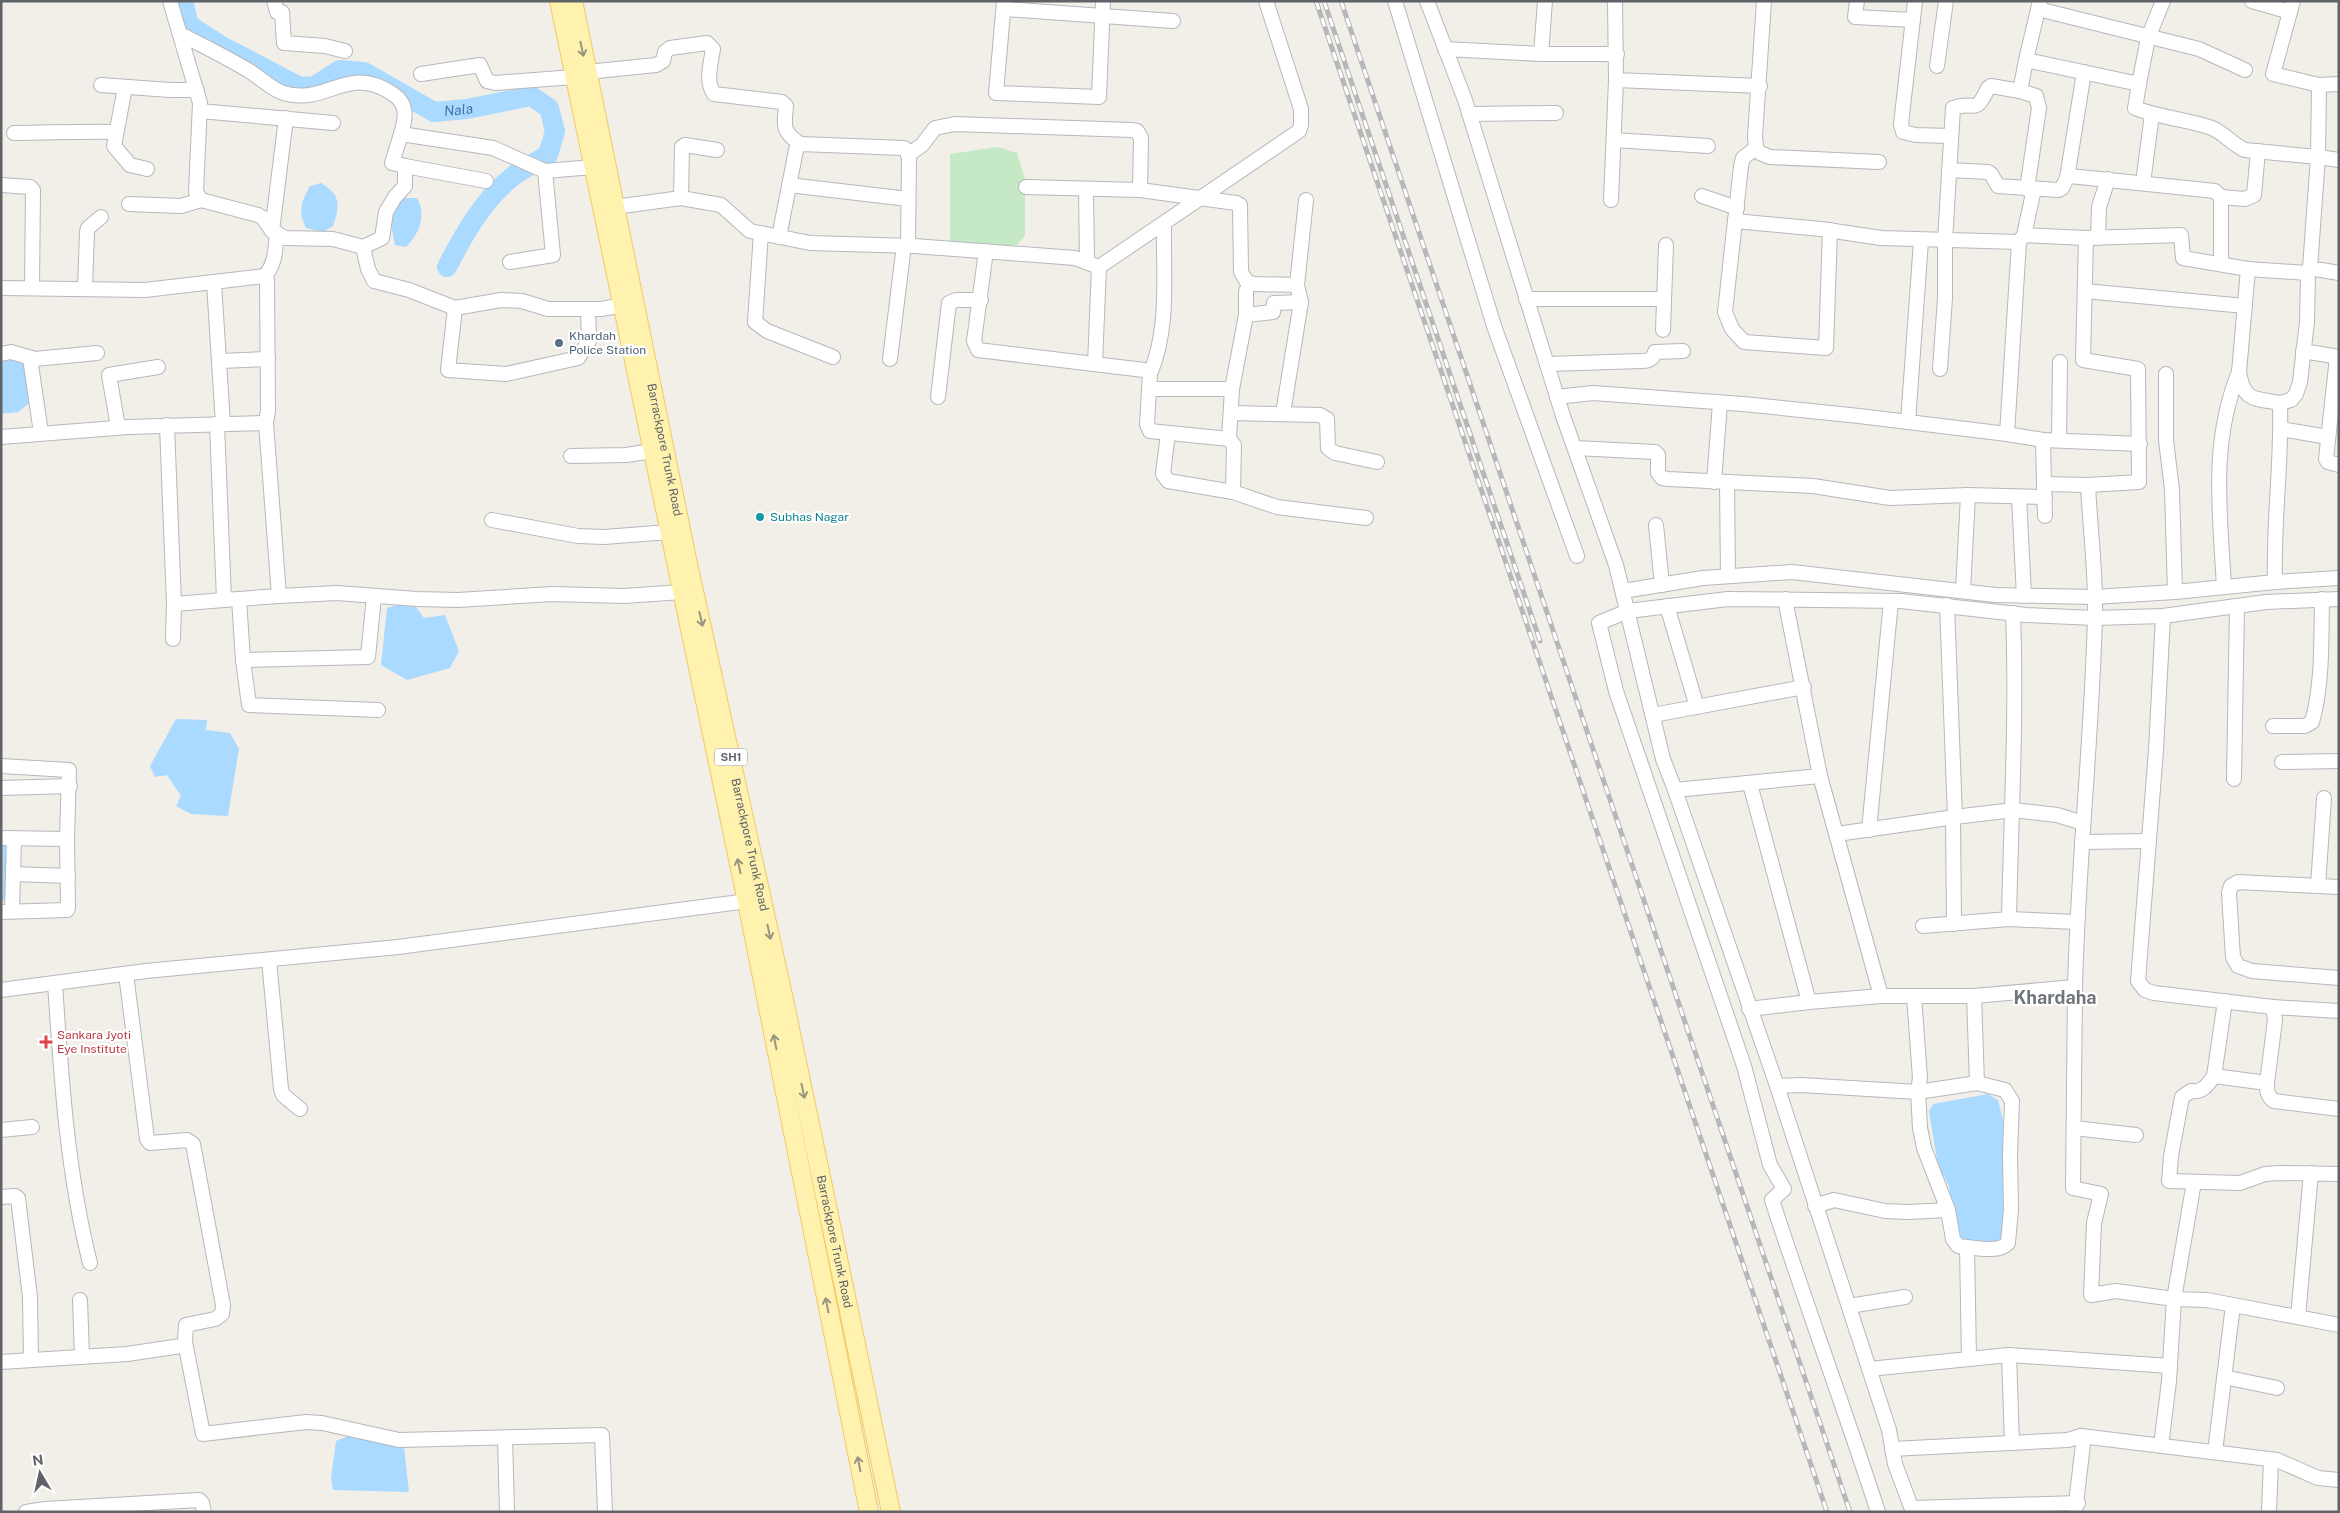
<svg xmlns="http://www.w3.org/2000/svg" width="2340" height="1513" font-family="'Public Sans',sans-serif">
  <rect width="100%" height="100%" fill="#f1efe8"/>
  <!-- green -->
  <polygon fill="#c5e8c5" points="998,147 1017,153 1025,179 1025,236 1017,245 950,248 950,154"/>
  <!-- water -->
  <g fill="#aadaff">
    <path d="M321,183C341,195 340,205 333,226L323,232L306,228C298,211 301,202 310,186Z"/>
    <path d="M405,198H417C427,215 419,234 406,247L395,245L391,225V207Z"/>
    <polygon points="1,357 26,362 32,401 18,412 1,414"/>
    <polygon points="398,605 416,607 424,618 445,615 459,651 450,668 407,680 381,665 387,608"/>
    <polygon points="176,719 207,720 206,730 230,733 239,749 228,816 191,814 176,806 181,796 167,775 155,777 150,766"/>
    <polygon points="1,846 10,846 10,881 4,901 1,901"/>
    <polygon points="1988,1094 1998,1100 2008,1140 2008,1212 2003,1241 1979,1247 1957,1239 1949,1186 1938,1165 1929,1111 1933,1104"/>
    <polygon points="349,1436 404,1446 409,1492 333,1490 331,1478 336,1441"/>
  </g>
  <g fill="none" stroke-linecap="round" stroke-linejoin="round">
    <!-- river -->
    <path stroke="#aadaff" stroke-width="20" id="s1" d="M183,1L189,25L220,45L300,87L315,86L340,70L364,72L434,112L467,109L531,96L549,108L555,131L548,155C536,162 523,169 512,177C483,200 464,234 447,267"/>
    <defs>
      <g id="minor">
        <polyline points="170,1 200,103 196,192 201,200 258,215 263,218 272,231 285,238 333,239 363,247 368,269 374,281 409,290 455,308 501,300 522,301 548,309 601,309 631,304"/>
        <polyline points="274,1 277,12 282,12 284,43 325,46 345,51"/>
        <polyline points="1004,1 996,93 1099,97 1103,1"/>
        <polyline points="1395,1 1494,326 1577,556"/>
        <polyline points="1427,1 1465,100 1563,416 1616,565 1663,759 1675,790 1777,1086 1889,1430 1895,1464 1913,1512"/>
        <polyline points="1615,1 1616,80 1760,86"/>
        <polyline points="1764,1 1755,136 1756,148 1760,153 1770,157 1879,162"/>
        <polyline points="1857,1 1855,17 1913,20"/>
        <polyline points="1915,1 1901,124 1903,132 1916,135 1950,136"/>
        <path d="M2040,1L2026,60L2139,84L2135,108C2160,118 2187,119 2212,128C2224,133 2233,145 2245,150L2318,157L2310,268L2339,273"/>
        <polyline points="2252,1 2290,12 2293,1"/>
        <polyline points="1004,9 1173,21"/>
        <polyline points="2038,9 2199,49 2245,70"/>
        <polyline points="2290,12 2273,74 2319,85 2339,84"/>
        <path d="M180,34C204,46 228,58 251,72C261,79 272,89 283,93C328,106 347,63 393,94C408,104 406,117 401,134"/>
        <polyline points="1445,49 1541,54 1617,54"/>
        <polyline points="1541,54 1545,1"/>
        <polyline points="1937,66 1946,1"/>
        <path d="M587,72L656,65L663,61L665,52L670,48L707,43L713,49C711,62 705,82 714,94L782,102L786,106C784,127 782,131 800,144"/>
        <polyline points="421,74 480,65 487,81 495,83 574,77"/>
        <polyline points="2139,84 2148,38 2163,1"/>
        <polyline points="101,85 170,90 197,90"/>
        <polyline points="2319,85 2318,157 2339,160"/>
        <polyline points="125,87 114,146 130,165 147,169"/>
        <polyline points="2020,91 2026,60"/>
        <polyline points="200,111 333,123"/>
        <polyline points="1469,114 1556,113"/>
        <path d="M14,133C48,133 82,131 116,132"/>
        <polyline points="1614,140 1708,146"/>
        <polyline points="1756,148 1743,158 1741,166 1725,312 1732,329 1744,342 1826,348 1830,230"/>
        <polyline points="908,155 922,145 935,128 955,124 1131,130 1137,131 1141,138 1140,190"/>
        <polyline points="405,166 486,181"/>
        <polyline points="1949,170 1988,172 1991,174 1998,186 2058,190 2062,188 2067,178 2070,176 2215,191 2221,197 2221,264"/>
        <polyline points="2067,178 2084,72"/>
        <polyline points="2143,183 2152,114"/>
        <polyline points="1,185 30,187 33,190 32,288"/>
        <polyline points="789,185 908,199"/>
        <polyline points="1026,187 1140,190 1236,203 1240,205 1241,272 1247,282 1254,284 1297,285"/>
        <polyline points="1086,189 1087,262"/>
        <polyline points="1702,196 1737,208"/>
        <polyline points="2221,197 2245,199 2254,195 2258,151"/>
        <polyline points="681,198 682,147 685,145 717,150"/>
        <polyline points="1611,200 1616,80"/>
        <polyline points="129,204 181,206 201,200"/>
        <polyline points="615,207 681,198 721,205 750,231 810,243 914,246 1075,258 1099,267 1095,364"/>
        <polyline points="1735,221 1821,229 1881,238 2019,242"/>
        <polyline points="272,231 286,118"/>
        <polyline points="761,233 755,322 767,331 833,357"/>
        <polyline points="2024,235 2086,238 2181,235 2183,258 2248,269 2308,273 2310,268"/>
        <polyline points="779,237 796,150 800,144 904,148 908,151 909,160 908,246"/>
        <polyline points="2098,238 2099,207 2108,179"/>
        <polyline points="363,247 382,238 386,212 395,197 405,186 405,166 392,163 401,134 493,148 545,171"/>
        <polyline points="986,251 974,341 978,350 1144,370 1150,374 1147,424 1150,431 1229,439 1234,445 1233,492"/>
        <polyline points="510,262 553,255 545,171 593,167"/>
        <polyline points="1099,267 1299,131 1301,125 1301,109 1266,1"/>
        <path d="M2248,269L2239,372C2244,402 2254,398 2280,403"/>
        <path d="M2308,273L2307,322L2300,382L2296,394L2291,400L2280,403C2282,463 2273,522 2275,582L2339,578"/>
        <path d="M265,276C276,263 275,249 277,233"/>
        <polyline points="214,283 223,424"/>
        <polyline points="1,288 145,290 265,276 267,280 268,411 266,423 279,596 337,593 417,599 458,600 552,594 624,596 682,592"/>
        <polyline points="85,289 87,232 88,228 101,217"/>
        <polyline points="1246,291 1246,315 1273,312 1274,303 1301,302"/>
        <polyline points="2085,291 2245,306"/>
        <polyline points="1526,299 1664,299"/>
        <polyline points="455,308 448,370 506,374 578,358 589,341 588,309"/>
        <polyline points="1663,330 1666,245"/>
        <polyline points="2303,351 2339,357"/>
        <polyline points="1,354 11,352 35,359 97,353"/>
        <polyline points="2337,357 2326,459 2328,462 2339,465"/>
        <polyline points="30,358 41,433"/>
        <polyline points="890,359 904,245"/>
        <polyline points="220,361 268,359"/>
        <path d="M1547,364L1642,361C1649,361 1653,359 1655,352L1683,351"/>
        <path d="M1940,369L1945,298V240L1953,108C1976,99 1974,118 1988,88L1991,86L2020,91L2036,96L2039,108L2027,189"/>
        <path d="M1150,374C1170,327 1163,273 1164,224"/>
        <polyline points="2166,374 2166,440 2172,490 2175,592 2275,582"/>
        <polyline points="1150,389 1232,389"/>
        <polyline points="938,397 949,303 956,300 981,300"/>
        <polyline points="1557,397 1593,393 1743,404 1859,416 2007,434 2043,440 2140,444"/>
        <polyline points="1231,413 1320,415 1327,419 1328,448 1335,453 1377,462"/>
        <polyline points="1283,413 1301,302 1297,285 1306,200"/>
        <polyline points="1908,422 1921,241"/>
        <polyline points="217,424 224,600 279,596"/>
        <polyline points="167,425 174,604"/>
        <polyline points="118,427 109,375 158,367"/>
        <polyline points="2281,429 2328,437"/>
        <polyline points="1168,433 1163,474 1168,481 1233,492 1277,507 1366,518"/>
        <polyline points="2007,434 2019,242 2024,235 2034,189"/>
        <polyline points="1,437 128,427 266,423"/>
        <polyline points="1229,439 1232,389 1246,315"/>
        <polyline points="2043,440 2044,484"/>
        <polyline points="2059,440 2060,362"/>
        <polyline points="1575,448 1655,452 1658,455 1658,473 1662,478 1668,479 1813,486 1890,498 1968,495 2045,497"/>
        <polyline points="571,456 626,455 652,451"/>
        <polyline points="1714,482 1720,403"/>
        <polyline points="1727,482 1728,576"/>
        <polyline points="2019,497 2024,596"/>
        <polyline points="2045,516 2044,484 2088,485"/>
        <polyline points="492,520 578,536 604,537 669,532"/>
        <polyline points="1656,525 1662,585"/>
        <path d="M2224,587C2220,512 2210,443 2239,372"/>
        <polyline points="1623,591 1703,578 1792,572 1995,595 2094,597 2175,592"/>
        <polyline points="1963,591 1968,495"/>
        <polyline points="239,599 243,660 249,705 378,710"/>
        <polyline points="1785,599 1820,776 1881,996 1974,996 2075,987 2073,1188 2101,1194 2094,1223 2091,1295 2116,1291 2174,1299 2169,1381 2161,1446"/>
        <polyline points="1947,605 1955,817 2013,810 2057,815 2083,823"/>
        <polyline points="1667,606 1697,707"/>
        <path d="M2163,616L2156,750L2138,981L2145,990L2154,993L2273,1007L2275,1020L2267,1083C2267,1091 2267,1096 2274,1101L2339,1109"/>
        <polyline points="173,639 174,604 224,600"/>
        <polyline points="243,660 368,657 374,596"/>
        <polyline points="1653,715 1804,687"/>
        <path d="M2273,726H2305L2312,722C2323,683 2321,639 2322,599"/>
        <polyline points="2282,762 2339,761"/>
        <polyline points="1,766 69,770 67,839"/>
        <polyline points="2234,779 2237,606"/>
        <polyline points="1750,784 1809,1002 1881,996"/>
        <polyline points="1,788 70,786"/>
        <polyline points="1675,790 1820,776"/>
        <polyline points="1953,817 1954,924"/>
        <polyline points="1869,830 1891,601"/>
        <polyline points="1837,834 1955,817"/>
        <polyline points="1,838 67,839 68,908 67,910 1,912"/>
        <polyline points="2082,842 2148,841"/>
        <polyline points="13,874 68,876"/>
        <polyline points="2318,886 2324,798"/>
        <polyline points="2339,887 2238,882 2231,886 2229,893 2233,957 2238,966 2252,971 2339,978"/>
        <polyline points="12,911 14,838"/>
        <path d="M2009,919C2011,817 2017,715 2013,613"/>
        <polyline points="1923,926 2009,919 2076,922"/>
        <polyline points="269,960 281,1089 283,1095 300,1109"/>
        <path d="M55,983C61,1076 67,1172 90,1263"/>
        <path d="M2075,987C2078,862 2092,739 2095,615C2096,572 2090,528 2088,485L2139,482L2138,369L2083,360L2086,238"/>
        <polyline points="1,990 146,971 398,947 755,900"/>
        <polyline points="1974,996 1977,1083"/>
        <polyline points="2273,1007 2339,1011"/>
        <polyline points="1749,1009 1809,1002"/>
        <polyline points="2214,1076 2225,1001"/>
        <path d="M2267,1083L2214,1076C2208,1084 2203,1093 2191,1091L2182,1097L2171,1156L2169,1181L2240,1183L2265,1174L2279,1173L2339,1174"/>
        <path d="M1777,1086L1801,1085L1918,1092L1977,1083L2005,1090L2012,1101L2010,1154L2011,1209L2008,1243C1998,1254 1972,1247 1958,1246L1953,1239L1948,1210L1924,1148L1920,1128L1918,1092L1920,1078L1914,996"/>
        <polyline points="2074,1128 2136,1135"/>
        <polyline points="1,1130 32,1127"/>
        <polyline points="2194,1182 2174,1299 2207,1300 2339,1325"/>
        <polyline points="1,1197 15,1196 18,1198 30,1297 31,1360"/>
        <polyline points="1815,1206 1834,1200 1885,1211 1908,1212 1948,1210"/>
        <polyline points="1967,1247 1969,1358"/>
        <polyline points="80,1300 82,1356"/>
        <polyline points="1849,1306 1905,1297"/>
        <polyline points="2298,1317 2311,1173"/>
        <polyline points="185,1342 203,1434 306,1422 322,1423 399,1440 602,1435 605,1512"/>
        <polyline points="2009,1355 2012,1443"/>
        <polyline points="1,1362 127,1354 181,1346 185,1342 186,1325 215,1319 222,1314 223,1305 193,1144 187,1140 150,1143 147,1139 126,974"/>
        <polyline points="1869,1369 2009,1355 2170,1366"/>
        <polyline points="2224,1377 2277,1388"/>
        <polyline points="505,1438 507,1512"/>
        <polyline points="1892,1449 2068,1440 2081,1436 2277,1460 2318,1478 2339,1480"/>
        <polyline points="2215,1452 2233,1305"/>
        <polyline points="1912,1508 2078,1503"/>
        <polyline points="26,1512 45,1509 199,1500 202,1503 204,1512"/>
        <path d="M1878,1512C1844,1407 1806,1305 1772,1200L1784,1189L1770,1165L1744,1066L1616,691L1599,623L1628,611L1728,599L1901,601L2026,615L2095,618L2163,616L2266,602L2339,599"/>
        <polyline points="2075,1512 2083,1444 2081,1436"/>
        <polyline points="2269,1512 2271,1460"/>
      </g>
      <g id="major">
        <polyline points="559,1 747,902 869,1512"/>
        <path id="s2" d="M573,1L688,564L784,1000L891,1512"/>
      </g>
    </defs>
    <!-- minor casing -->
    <use href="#minor" stroke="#b5b8bc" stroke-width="16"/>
    <!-- major casing -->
    <use href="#major" stroke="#f2c960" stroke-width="20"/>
    <!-- minor -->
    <use href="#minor" stroke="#fff" stroke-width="14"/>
    <!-- major -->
    <use href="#major" stroke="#fff2af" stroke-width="18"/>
    <defs>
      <g id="rail">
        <polyline points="1316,1 1827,1512"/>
        <polyline points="1324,1 1540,641"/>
        <polyline points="1341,1 1850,1512"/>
      </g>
    </defs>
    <!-- rail casing -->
    <use href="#rail" stroke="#b6b7b8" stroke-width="5"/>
    <!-- rail -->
    <use href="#rail" stroke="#fff" stroke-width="3" stroke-dasharray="9" stroke-linecap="butt"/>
  </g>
  <!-- one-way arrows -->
  <defs><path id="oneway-shaft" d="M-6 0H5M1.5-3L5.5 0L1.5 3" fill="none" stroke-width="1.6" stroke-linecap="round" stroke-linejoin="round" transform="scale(1.25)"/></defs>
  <g stroke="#979581">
    <use href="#oneway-shaft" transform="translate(582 49) rotate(78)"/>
    <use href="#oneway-shaft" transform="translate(701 619) rotate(77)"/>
    <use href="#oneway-shaft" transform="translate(739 866) rotate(-102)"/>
    <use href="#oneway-shaft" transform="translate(769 932) rotate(78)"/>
    <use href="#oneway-shaft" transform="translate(775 1042) rotate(-101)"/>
    <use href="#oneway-shaft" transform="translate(803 1091) rotate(78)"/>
    <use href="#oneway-shaft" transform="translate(827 1305) rotate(-101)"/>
    <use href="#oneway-shaft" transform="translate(859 1464) rotate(-101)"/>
  </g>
  <!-- markers -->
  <circle fill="#5c6f8a" stroke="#fff" stroke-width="2" cx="559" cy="343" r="5"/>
  <circle fill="#0f9aa8" stroke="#fff" stroke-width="2" cx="760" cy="517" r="5"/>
  <path fill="#e0444e" stroke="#fff" stroke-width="2" d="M43.5 1034.5h5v5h5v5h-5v5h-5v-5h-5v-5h5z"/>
  <g text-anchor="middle" stroke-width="4.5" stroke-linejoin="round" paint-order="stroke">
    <!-- shield labels -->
    <rect fill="#fff" stroke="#8f9295" stroke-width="1" x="715" y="748.5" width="32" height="17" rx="4"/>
    <g font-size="11" font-weight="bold" fill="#5f6368">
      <text x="731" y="761">SH1</text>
    </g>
    <!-- service labels -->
    <g font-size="12" fill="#4e5e75" stroke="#fff" text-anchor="start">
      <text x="569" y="340">Khardah<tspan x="569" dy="14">Police Station</tspan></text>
    </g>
    <!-- street labels -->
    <g font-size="12" fill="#5f6368" stroke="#fff">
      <text dy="4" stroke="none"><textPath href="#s2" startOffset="458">Barrackpore Trunk Road</textPath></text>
      <text dy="4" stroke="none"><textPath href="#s2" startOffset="862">Barrackpore Trunk Road</textPath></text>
      <text dy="4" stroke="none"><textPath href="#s2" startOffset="1268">Barrackpore Trunk Road</textPath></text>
    </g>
    <!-- culture labels -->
    <g font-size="12" fill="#0d838f" stroke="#fff" text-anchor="start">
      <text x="770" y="521">Subhas Nagar</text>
    </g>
    <!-- health labels -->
    <g font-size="12" fill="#be3a42" stroke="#fff" text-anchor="start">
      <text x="57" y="1039">Sankara Jyoti<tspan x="57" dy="14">Eye Institute</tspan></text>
    </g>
    <!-- water labels -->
    <g font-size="14" font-style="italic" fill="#4174aa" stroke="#fff">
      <text dy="5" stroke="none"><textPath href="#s1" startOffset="326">Nala</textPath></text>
    </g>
    <!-- district labels -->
    <g font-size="18" font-weight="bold" fill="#70757a" stroke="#fff">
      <text x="2055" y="1004">Khardaha</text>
    </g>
  </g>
  <!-- border -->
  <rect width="2340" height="1513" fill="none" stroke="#5f6368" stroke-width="5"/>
  <!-- north arrow -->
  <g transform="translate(40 1473) rotate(351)" stroke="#ffffff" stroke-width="4" paint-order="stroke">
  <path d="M0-4L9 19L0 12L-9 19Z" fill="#5f6368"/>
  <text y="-8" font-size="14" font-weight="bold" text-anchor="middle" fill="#5f6368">N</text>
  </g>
</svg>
